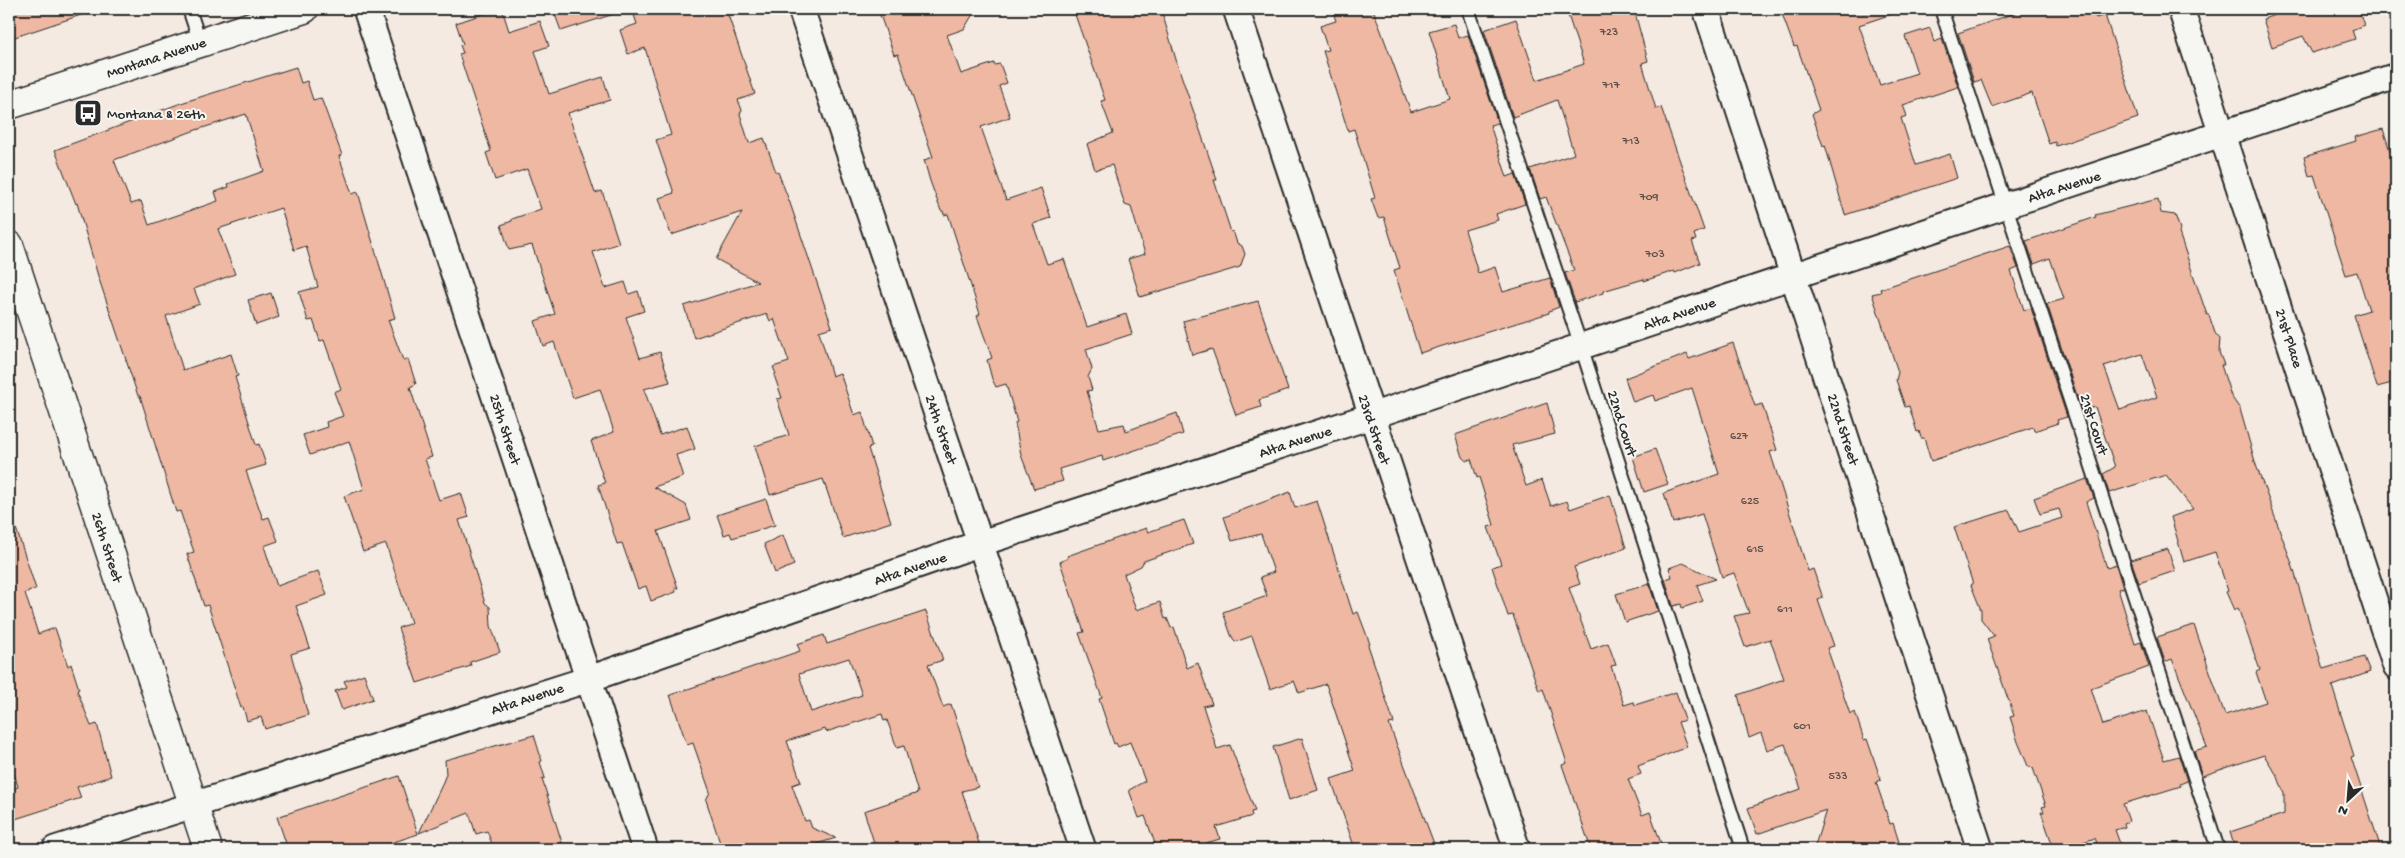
<svg xmlns="http://www.w3.org/2000/svg" width="2405" height="858" font-family="'Gochi Hand',sans-serif">
  <rect width="100%" height="100%" fill="#f4eae2"/>
  <filter id="ink" filterUnits="userSpaceOnUse"><feTurbulence type="fractalNoise" baseFrequency=".02" numOctaves="2"/><feDisplacementMap in="SourceGraphic" scale="10" xChannelSelector="R" yChannelSelector="G"/><feConvolveMatrix kernelMatrix="1 2 1 2 8 2 1 2 1" color-interpolation-filters="sRGB"/></filter>
  <g filter="url(#ink)">
    <!-- building -->
    <g fill="#eeb8a2" stroke="#2b2b2b" fill-rule="evenodd">
      <polygon points="9,9 86,9 87,13 9,39"/>
      <polygon points="498,9 502,9 509,31 540,21 549,46 535,51 549,94 603,77 610,100 568,113 595,193 602,191 619,243 593,252 605,288 625,282 629,294 638,291 644,311 626,317 640,358 660,352 670,382 644,389 660,435 687,426 695,449 676,455 683,477 654,487 686,505 691,520 658,531 678,588 675,588 676,592 651,601 646,586 638,589 622,543 617,544 598,485 605,483 591,441 614,432 600,389 573,398 554,342 543,346 535,321 555,314 532,245 509,250 501,225 512,221 512,219 541,209 527,169 495,180 486,153 491,151 459,54 463,53 460,45 463,44 456,23"/>
      <polygon points="553,9 617,9 617,13 561,31"/>
      <polygon points="632,9 726,9 755,94 738,100 742,110 740,114 749,143 764,138 776,172 778,172 790,203 832,327 819,331 832,376 840,373 854,415 862,412 872,447 868,448 891,522 843,538 823,479 770,495 755,446 789,435 777,399 782,398 774,375 776,374 773,367 789,362 774,319 770,321 767,314 694,338 684,306 758,282 716,259 742,212 671,235 659,198 674,193 656,140 671,135 645,48 628,54 620,30 637,24"/>
      <polygon points="878,9 976,9 964,29 947,35 961,74 994,63 994,65 1000,64 1007,83 999,86 1010,117 981,127 1006,200 1041,188 1051,218 1033,224 1047,264 1064,259 1087,327 1126,314 1132,334 1086,349 1092,369 1088,377 1092,390 1087,391 1099,429 1124,424 1126,431 1177,413 1183,434 1103,461 1102,456 1059,469 1063,481 1034,489 1021,455 1015,423 1017,422 1006,384 996,387 992,379 987,360 992,358 977,316 980,314 948,214 944,215 943,211 941,211 930,181 924,160 933,157 898,54 894,55"/>
      <polygon points="1073,9 1161,9 1177,63 1217,180 1214,180 1231,232 1233,231 1237,243 1242,246 1245,254 1240,267 1140,297 1128,259 1145,254 1131,207 1125,205 1112,165 1095,170 1087,144 1113,133 1101,101 1105,100"/>
      <polygon points="1332,9 1373,9 1411,112 1450,99 1429,31 1454,24 1458,38 1468,35 1498,123 1490,125 1507,177 1515,174 1525,204 1496,214 1498,220 1465,230 1478,273 1495,267 1503,292 1550,278 1559,307 1549,311 1549,313 1420,353 1394,270 1400,268 1384,217 1378,218 1371,199 1375,198 1354,129 1348,131 1323,51 1328,50 1320,26 1336,21"/>
      <polygon points="1566,9 1634,9 1648,61 1642,63 1656,109 1661,107 1704,230 1694,234 1696,240 1692,241 1700,263 1675,273 1674,271 1644,281 1644,279 1603,291 1603,293 1575,302 1565,273 1574,270 1546,197 1540,199 1530,169 1574,154 1557,100 1513,117 1484,30 1516,19 1537,80 1584,64"/>
      <polygon points="1784,9 1897,9 1898,12 1859,25 1880,85 1917,73 1905,36 1930,28 1934,42 1942,39 1958,87 1903,105 1907,116 1901,118 1916,165 1950,154 1957,178 1845,215 1825,145 1823,146 1812,114 1819,110 1797,46 1794,47 1782,14 1786,13"/>
      <polygon points="2026,9 2093,9 2096,18 2105,15 2138,118 2056,146 2055,142 2049,144 2032,93 1992,107 1981,80 1974,82 1958,33"/>
      <polygon points="2293,9 2358,9 2364,25 2352,30 2355,39 2312,53 2303,36 2272,47 2263,19"/>
      <path d="M296,67L301,83L307,81L313,100L321,98L342,155L339,156L352,194L358,192L395,318L388,320L403,360L408,359L416,384L410,387L432,457L425,459L439,500L461,493L469,517L459,520L485,603L490,607L491,626L500,652L470,662L471,666L417,683L398,628L411,623L386,544L363,552L344,496L364,489L349,441L310,455L303,435L327,427L326,422L343,416L334,392L341,389L324,340L320,341L313,320L308,321L299,292L318,287L306,246L294,250L281,208L218,229L235,274L194,289L200,304L166,316L183,370L231,354L238,376L235,377L256,445L259,444L266,465L246,471L263,519L269,517L278,541L264,546L277,586L318,571L327,595L296,606L310,648L291,654L308,715L265,729L261,717L247,721L243,707L241,708L208,605L204,606L187,554L194,552L180,511L176,512L140,396H138L98,276L77,203L76,204L55,150L181,103ZM246,114L264,171L228,184L229,187L215,192L218,201L149,225L141,201L131,204L114,160L193,131Z"/>
      <polygon points="2383,129 2391,154 2396,153 2396,382 2377,387 2354,315 2369,310 2357,272 2346,275 2314,175 2309,176 2304,157 2356,141 2355,137"/>
      <path d="M2158,199L2161,213L2175,215L2180,229L2179,233L2207,315H2209L2215,333L2220,339L2219,352L2224,365H2221L2231,396L2240,409L2256,465L2292,564L2323,669L2364,657L2370,672L2332,686L2354,756L2351,757L2381,849H2235L2230,832L2284,814V793L2278,777L2264,755L2202,776L2194,751L2207,747L2172,659L2165,662L2157,637L2194,625L2225,715L2266,702L2256,672L2260,670L2238,608L2234,610L2226,592L2228,591L2215,552L2184,562L2171,517L2193,509L2166,475L2109,493L2103,474L2115,467L2095,407L2082,411L2047,304L2064,299L2050,258L2034,264L2026,241L2096,217L2095,215ZM2142,354L2157,397L2120,410L2104,366Z"/>
      <polygon points="2010,246 2018,268 2011,271 2024,310 2031,308 2067,417 2057,420 2058,423 2034,431 2033,427 1931,461 1924,438 1921,438 1919,431 1917,432 1909,406 1905,407 1896,380 1898,372 1872,294 1881,292 1880,289"/>
      <polygon points="271,293 279,317 256,325 248,300"/>
      <polygon points="1258,301 1288,390 1259,400 1261,407 1236,415 1212,349 1192,355 1183,321"/>
      <polygon points="1733,343 1755,406 1762,404 1777,450 1770,452 1808,571 1813,569 1823,598 1818,600 1834,646 1827,648 1850,714 1855,712 1864,740 1867,739 1881,780 1876,782 1890,824 1893,823 1899,842 1876,849 1814,849 1826,810 1757,834 1748,808 1801,789 1785,744 1767,750 1761,733 1749,738 1738,695 1784,679 1770,639 1745,647 1734,616 1749,613 1734,573 1722,577 1702,514 1673,523 1664,493 1719,474 1692,388 1655,401 1653,395 1633,402 1625,378 1687,354 1689,359"/>
      <polygon points="1547,403 1555,434 1512,445 1526,486 1542,480 1551,506 1567,501 1570,509 1610,495 1626,548 1574,567 1580,584 1569,588 1591,649 1608,643 1616,665 1611,666 1624,705 1634,702 1635,705 1676,692 1685,720 1678,722 1687,747 1638,766 1641,774 1628,779 1642,815 1650,812 1663,849 1591,849 1562,765 1567,763 1543,689 1539,691 1513,615 1508,616 1492,567 1501,564 1488,527 1494,525 1479,477 1477,478 1471,459 1466,461 1462,457 1455,435"/>
      <polygon points="1655,449 1668,484 1644,492 1633,457"/>
      <polygon points="2087,479 2094,498 2086,502 2107,568 2116,565 2123,588 2118,589 2135,644 2141,642 2149,667 2091,688 2103,725 2147,711 2164,760 2179,756 2187,781 2180,784 2181,786 2123,804 2129,821 2124,823 2125,827 2115,830 2122,849 2099,849 2095,838 2063,849 2054,849 2041,812 2044,812 2042,807 2046,806 2033,768 2028,766 2018,742 2010,717 2014,716 1987,639 1994,636 1981,619 1981,610 1971,585 1973,584 1954,527 2009,510 2019,532 2062,518 2059,509 2040,514 2034,498"/>
      <polygon points="1290,492 1295,508 1317,501 1353,614 1358,612 1370,644 1368,645 1394,723 1389,724 1436,849 1355,849 1331,779 1355,771 1326,684 1299,693 1294,681 1270,689 1252,636 1235,642 1231,635 1223,612 1267,596 1260,577 1274,572 1261,534 1232,541 1224,517"/>
      <polygon points="766,499 775,525 732,538 730,533 724,535 717,515"/>
      <polygon points="13,519 36,589 25,593 38,634 55,628 68,666 71,664 79,689 77,690 91,726 97,724 111,776 77,787 81,798 9,821 9,790 18,787 9,756 9,520"/>
      <polygon points="1184,520 1193,544 1144,561 1141,566 1124,574 1136,610 1160,602 1165,619 1167,618 1171,628 1174,627 1187,668 1198,663 1212,704 1203,706 1217,749 1230,745 1255,811 1251,812 1252,816 1216,827 1220,839 1206,843 1208,849 1157,849 1145,816 1139,818 1129,790 1145,781 1130,742 1118,747 1116,743 1114,744 1099,699 1102,698 1079,633 1084,632 1060,562 1068,558 1067,556 1146,528 1148,532"/>
      <polygon points="783,535 794,565 775,573 764,544"/>
      <polygon points="2168,549 2175,571 2139,583 2131,560"/>
      <polygon points="1683,563 1716,579 1697,585 1703,601 1682,608 1681,604 1673,606 1665,579 1672,577 1669,568"/>
      <polygon points="1649,584 1658,611 1625,622 1616,594"/>
      <path d="M926,611L943,660L928,665L943,707L951,704L978,787L962,791L981,849H876L864,811L918,793L904,746L897,748L887,720L884,721L882,714L826,732L825,729L787,741L801,782L792,785L805,821L809,820L812,828L836,838L801,849H722L706,800L710,792L693,743L687,745L670,695L800,651L797,644L824,635L827,644ZM849,658L862,695L811,712L799,674Z"/>
      <polygon points="364,674 373,699 342,710 335,691 347,687 344,681"/>
      <polygon points="534,735 542,761 540,762 545,778 542,779 564,849 494,849 487,831 476,834 469,813 419,833 441,787 446,774 445,760"/>
      <polygon points="1302,738 1318,790 1289,800 1273,747"/>
      <polygon points="399,776 418,834 373,849 288,849 277,817"/>
    </g>
    <g fill="none" stroke-linecap="round" stroke-linejoin="round">
      <defs>
        <g id="service">
          <polyline points="189,9 200,42"/>
          <polyline points="1468,9 1581,346 1743,849"/>
          <polyline points="1941,9 2218,849"/>
        </g>
        <g id="minor">
          <polyline points="366,9 645,849"/>
          <polyline points="801,9 1083,849"/>
          <polyline points="1236,9 1517,849"/>
          <polyline points="1706,9 1980,849"/>
          <polyline points="2181,9 2396,667"/>
          <polyline points="55,849 589,679 981,543 1371,416 2396,76"/>
        </g>
        <g id="tertiary">
          <polyline points="9,105 304,9"/>
          <polyline points="9,245 208,849"/>
        </g>
      </defs>
      <!-- service casing -->
      <use href="#service" stroke="#2b2b2b" stroke-width="16"/>
      <!-- minor casing -->
      <use href="#minor" stroke="#2b2b2b" stroke-width="29"/>
      <!-- tertiary casing -->
      <use href="#tertiary" stroke="#2b2b2b" stroke-width="31"/>
      <!-- service -->
      <use href="#service" stroke="#f6f6f2" stroke-width="12"/>
      <!-- minor -->
      <use href="#minor" stroke="#f6f6f2" stroke-width="25"/>
      <!-- tertiary -->
      <use href="#tertiary" stroke="#f6f6f2" stroke-width="28"/>
    </g>
  </g>
  <!-- icons -->
  <defs>
    <symbol id="bus-square" viewBox="-11 -11 22 22"><rect x="-9" y="-9" width="18" height="18" rx="4" fill="#2b2b2b" stroke="#f6f6f2"/><path d="M-5-6H5V4H4V6H2V4H-2V6H-4V4H-5ZM-3.5-4V0h7V-4ZM-3.5 1.2v1.5H-2V1.2ZM2 1.2v1.5H3.5V1.2Z" fill="#fff"/></symbol>
  </defs>
  <g fill-rule="evenodd">
    <use href="#bus-square" x="72" y="97" width="32" height="32"/>
  </g>
  <g text-anchor="middle" stroke-width="4" stroke-linejoin="round" paint-order="stroke">
    <!-- number labels -->
    <g font-size="12" fill="#5c4e49">
      <text x="1609" y="35">723</text>
      <text x="1611" y="88">717</text>
      <text x="1631" y="144">713</text>
      <text x="1649" y="200">709</text>
      <text x="1655" y="257">703</text>
      <text x="1739" y="439">627</text>
      <text x="1750" y="504">625</text>
      <text x="1755" y="552">615</text>
      <text x="1785" y="612">611</text>
      <text x="1802" y="729">601</text>
      <text x="1838" y="779">533</text>
    </g>
    <!-- street labels -->
    <g font-size="15" fill="#2b2b2b" stroke="#f6f6f2">
      <text transform="translate(156 57) rotate(-18)" y="5">Montana Avenue</text>
      <text transform="translate(2064 186) rotate(-18)" y="5">Alta Avenue</text>
      <text transform="translate(1679 313) rotate(-19)" y="5">Alta Avenue</text>
      <text transform="translate(2290 338) rotate(72)" y="5">21st Place</text>
      <text transform="translate(1623 423) rotate(72)" y="5">22nd Court</text>
      <text transform="translate(2095 424) rotate(72)" y="5">21st Court</text>
      <text transform="translate(506 429) rotate(72)" y="5">25th Street</text>
      <text transform="translate(942 429) rotate(71)" y="5">24th Street</text>
      <text transform="translate(1375 429) rotate(71)" y="5">23rd Street</text>
      <text transform="translate(1844 429) rotate(72)" y="5">22nd Street</text>
      <text transform="translate(1295 441) rotate(-18)" y="5">Alta Avenue</text>
      <text transform="translate(108 547) rotate(72)" y="5">26th Street</text>
      <text transform="translate(910 568) rotate(-19)" y="5">Alta Avenue</text>
      <text transform="translate(527 698) rotate(-18)" y="5">Alta Avenue</text>
    </g>
    <!-- poi labels -->
    <g font-size="15" fill="#2b2b2b" stroke="#f6f6f2" text-anchor="start">
      <text x="107" y="118">Montana &amp; 26th</text>
    </g>
  </g>
  <!-- margin -->
  <rect width="2405" height="858" fill="none" stroke="#f6f6f2" stroke-width="30"/>
  <rect x="15" y="15" width="2375" height="828" fill="none" stroke="#2b2b2b" stroke-width="2" filter="url(#ink)"/>
  <!-- north arrow -->
  <g transform="translate(2348 800) rotate(206)" stroke="#f6f6f2" stroke-width="4" paint-order="stroke">
  <path d="M0-4L9 19L0 12L-9 19Z" fill="#2b2b2b"/>
  <text y="-8" font-size="14" font-weight="bold" text-anchor="middle" fill="#2b2b2b">N</text>
  </g>
</svg>
